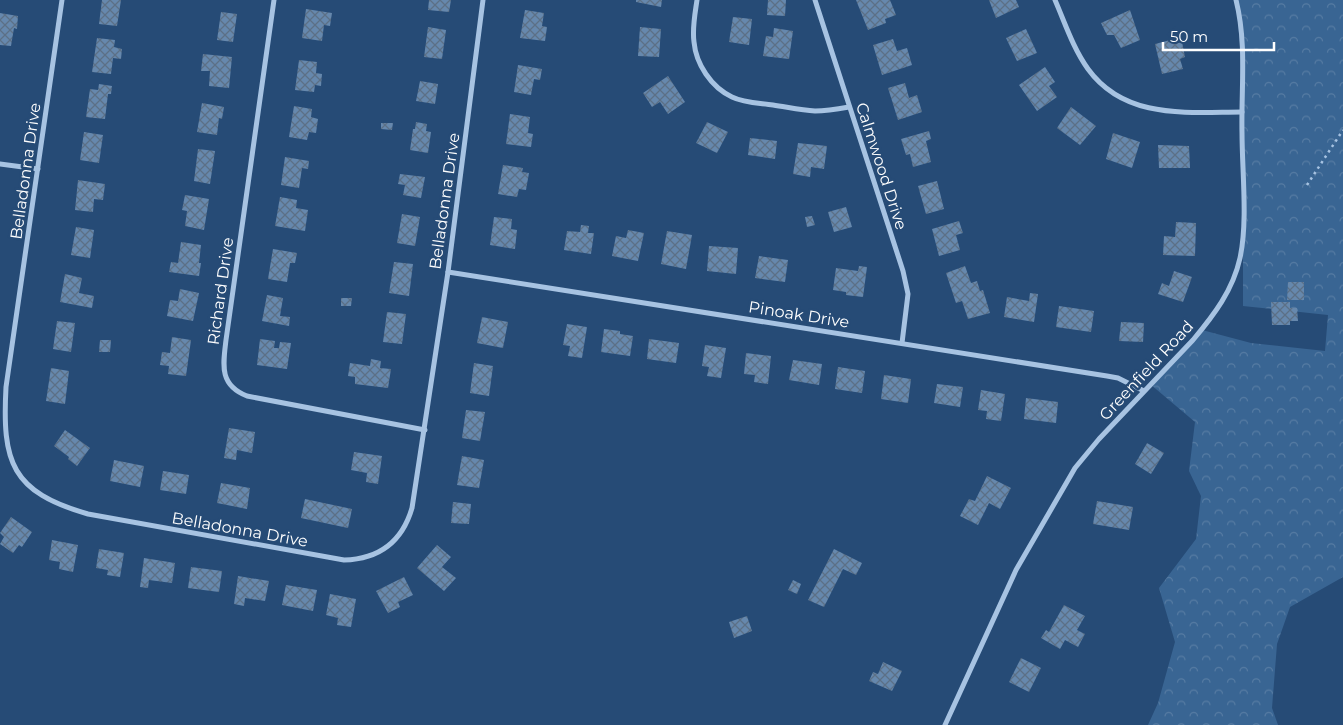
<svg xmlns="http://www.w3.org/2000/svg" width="1343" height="725" font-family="Montserrat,sans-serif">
  <defs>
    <pattern id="forest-crowns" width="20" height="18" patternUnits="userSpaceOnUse" patternTransform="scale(1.25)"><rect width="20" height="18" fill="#396593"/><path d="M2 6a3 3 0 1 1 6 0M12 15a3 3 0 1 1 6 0" fill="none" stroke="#577ca3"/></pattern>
    <pattern id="building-cross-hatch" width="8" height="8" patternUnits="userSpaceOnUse" patternTransform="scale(1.25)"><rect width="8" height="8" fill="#6688ad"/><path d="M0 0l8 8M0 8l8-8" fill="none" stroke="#5c7086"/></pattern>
  </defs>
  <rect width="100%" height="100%" fill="#264b76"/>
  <!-- forest -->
  <polygon fill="url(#forest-crowns)" points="1236,0 1343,0 1343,577 1290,607 1277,644 1272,708 1278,725 1148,725 1158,703 1175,642 1159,588 1196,539 1201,496 1189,471 1195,422 1150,384 1202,330 1251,343 1325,351 1328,315 1243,306 1243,76"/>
  <!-- building -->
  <g fill="url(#building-cross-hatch)">
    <polygon points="102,0 121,0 117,26 99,24"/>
    <polygon points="429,0 451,0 449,12 428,10"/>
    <polygon points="636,0 662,0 661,7 636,2"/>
    <polygon points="768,0 786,0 785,16 767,15"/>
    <polygon points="856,0 890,0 896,15 885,19 886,23 868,30"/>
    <polygon points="989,0 1016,0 1019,7 996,18"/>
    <polygon points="306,9 332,13 330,26 324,25 322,41 302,38"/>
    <polygon points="525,10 544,13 542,26 547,27 545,41 520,38"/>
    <polygon points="1130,10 1140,40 1121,48 1114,35 1107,35 1101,23"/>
    <polygon points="221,12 237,14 233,42 217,40"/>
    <polygon points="0,13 18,16 17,29 14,28 11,46 0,45"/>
    <polygon points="733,17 752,19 749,45 729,42"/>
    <polygon points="428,27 446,30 442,59 424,57"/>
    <polygon points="640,27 661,29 659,57 638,56"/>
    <polygon points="774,28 793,31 789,59 763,56 766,36 773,37"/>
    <polygon points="1026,29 1037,53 1017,61 1006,38"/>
    <polygon points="97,38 115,40 114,47 122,49 121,59 113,58 111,74 92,72"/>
    <polygon points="893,39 897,51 907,48 912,65 882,75 873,45"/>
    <polygon points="1174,39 1175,44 1182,42 1185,57 1180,59 1183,69 1162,74 1155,44"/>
    <polygon points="203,54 232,57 229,88 209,86 210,71 201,71"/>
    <polygon points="299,60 317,62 316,73 322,74 321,86 315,85 314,92 295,90"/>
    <polygon points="518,65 542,69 540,80 534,79 531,95 514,92"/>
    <polygon points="1045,67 1055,82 1049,86 1057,97 1037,111 1019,85"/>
    <polygon points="668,76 685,102 668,114 660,102 652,107 643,93"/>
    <polygon points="420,81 438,84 435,104 416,101"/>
    <polygon points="905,83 909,98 917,95 922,112 898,120 888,88"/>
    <polygon points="99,84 112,86 111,94 108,94 105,119 86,117 90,89 98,90"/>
    <polygon points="202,103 224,107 222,119 219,118 217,135 197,132"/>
    <polygon points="294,106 312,109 311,117 318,119 316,133 309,132 307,140 289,137"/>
    <polygon points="1071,107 1096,126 1080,145 1057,128"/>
    <polygon points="510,114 530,117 528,133 533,134 531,147 506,144"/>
    <polygon points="416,122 427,124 426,131 431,132 428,153 410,150 413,129 415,129"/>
    <polygon points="707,122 728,132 717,153 696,143"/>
    <polygon points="381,123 393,123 392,130 381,129"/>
    <polygon points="929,131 931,139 926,141 931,162 913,167 910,154 906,155 901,139"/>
    <polygon points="84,132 103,135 99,163 80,160"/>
    <polygon points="1113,133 1140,142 1132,168 1106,159"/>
    <polygon points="750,138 777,141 775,159 748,155"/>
    <polygon points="798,143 827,146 824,169 811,167 810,177 793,174"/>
    <polygon points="1158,145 1189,146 1190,168 1159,168"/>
    <polygon points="198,149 215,151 210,184 194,181"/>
    <polygon points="285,157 309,161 308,169 302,168 299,188 281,185"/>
    <polygon points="503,165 523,168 522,172 529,173 526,190 519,189 517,197 498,194"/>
    <polygon points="400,174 425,177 421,198 403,195 405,185 398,184"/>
    <polygon points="78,180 105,184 103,200 94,199 93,212 75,210"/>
    <polygon points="937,181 944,209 926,214 918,186"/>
    <polygon points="185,195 209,199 204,230 185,226 187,211 182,210"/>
    <polygon points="280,197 297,200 296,208 308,210 305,231 275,226"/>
    <polygon points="846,207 852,227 834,232 828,212"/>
    <polygon points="402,214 420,217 415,246 397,243"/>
    <polygon points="812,216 815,225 807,227 805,217"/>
    <polygon points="494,217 512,219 511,229 517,230 515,249 490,245"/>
    <polygon points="959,221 963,233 956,235 960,250 939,256 932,229"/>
    <polygon points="1176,222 1196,223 1195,256 1163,255 1164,236 1175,237"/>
    <polygon points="581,225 589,226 588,233 594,233 591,254 564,250 567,231 580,232"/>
    <polygon points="76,227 94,230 90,258 71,255"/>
    <polygon points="628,230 644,233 638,261 612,256 616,236 626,238"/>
    <polygon points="667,231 692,235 686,269 661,264"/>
    <polygon points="181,242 201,245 199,263 201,263 199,276 169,272 171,262 178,263"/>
    <polygon points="709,246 738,248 736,274 707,271"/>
    <polygon points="273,249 297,253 295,263 290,263 287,282 268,279"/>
    <polygon points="759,256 788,260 785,282 755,278"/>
    <polygon points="394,262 413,264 409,296 389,293"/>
    <polygon points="859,266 867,267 863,297 846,295 846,292 833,290 836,268 858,271"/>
    <polygon points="965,266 971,283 977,281 980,291 983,290 990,313 968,319 962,301 956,303 946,273"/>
    <polygon points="1174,271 1192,277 1183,302 1158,294 1162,283 1169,286"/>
    <polygon points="65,274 82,278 79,293 94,296 92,308 60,302"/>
    <polygon points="1288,282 1304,282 1304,300 1287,300"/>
    <polygon points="180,289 199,293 193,321 167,316 170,300 178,301"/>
    <polygon points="1030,293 1038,294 1034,322 1004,317 1007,297 1029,301"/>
    <polygon points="267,295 283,298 280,316 290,317 289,326 262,321"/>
    <polygon points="341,298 352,298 351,306 341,306"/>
    <polygon points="1271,302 1290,302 1290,308 1297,308 1298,321 1290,321 1290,325 1272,325"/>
    <polygon points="1059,306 1094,311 1091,332 1056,327"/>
    <polygon points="387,312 406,314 402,344 383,342"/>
    <polygon points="482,317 508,322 503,348 477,343"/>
    <polygon points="57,321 75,323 71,352 53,349"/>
    <polygon points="1121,322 1144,323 1143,342 1119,341"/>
    <polygon points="567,324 587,327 582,358 568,356 570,346 563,345"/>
    <polygon points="604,329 620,331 620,334 633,336 630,356 601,352"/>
    <polygon points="172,337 191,340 186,376 168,374 169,366 160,365 162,352 170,353"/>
    <polygon points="260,339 275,341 274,348 279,348 280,342 291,343 287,369 257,365"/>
    <polygon points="649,339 679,343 676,363 647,359"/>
    <polygon points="100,340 111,340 110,352 99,352"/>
    <polygon points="705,345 726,348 721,378 707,376 709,367 702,366"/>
    <polygon points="746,353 771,356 768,384 754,382 755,375 744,374"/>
    <polygon points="371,359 381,361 380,368 391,369 388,388 355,384 355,377 348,376 350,363 370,366"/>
    <polygon points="793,360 822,364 819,385 789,380"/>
    <polygon points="474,363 493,366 489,396 470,393"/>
    <polygon points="838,367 865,371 862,393 835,389"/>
    <polygon points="51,368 69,371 65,404 46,401"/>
    <polygon points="884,375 911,379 908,403 881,399"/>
    <polygon points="937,384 963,387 960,407 934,403"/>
    <polygon points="981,390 1005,394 1001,421 986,419 987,411 978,410"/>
    <polygon points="1026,398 1058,402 1056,423 1024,419"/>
    <polygon points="466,410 485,412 480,441 462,438"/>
    <polygon points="229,428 255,432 252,453 237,450 236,460 224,458"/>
    <polygon points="65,430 90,448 77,466 68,459 69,457 54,446"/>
    <polygon points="1147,443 1164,453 1151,474 1135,464"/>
    <polygon points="354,452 382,456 378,484 366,482 367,473 351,470"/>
    <polygon points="462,456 484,460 479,488 457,485"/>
    <polygon points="114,460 144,466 140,487 110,481"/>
    <polygon points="163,471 189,475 186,494 160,490"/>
    <polygon points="987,476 1011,488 1000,509 989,503 978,525 960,516 969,499 975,501"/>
    <polygon points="221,483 250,488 247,509 217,503"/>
    <polygon points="305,499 352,509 348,528 301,518"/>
    <polygon points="1097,501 1133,507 1129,530 1093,524"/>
    <polygon points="453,502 471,504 469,524 451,523"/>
    <polygon points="11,517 32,532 22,547 19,545 13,553 0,544 4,537 0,533"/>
    <polygon points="52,540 78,545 73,572 59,569 60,562 49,560"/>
    <polygon points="437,545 451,557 442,567 456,578 444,591 417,568"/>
    <polygon points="99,549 124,553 120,577 107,575 108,570 96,568"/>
    <polygon points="834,549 862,563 856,575 843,569 824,607 808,600"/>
    <polygon points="144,558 175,563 172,583 149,580 148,588 140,587"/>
    <polygon points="191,567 222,571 219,592 188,588"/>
    <polygon points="238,576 269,581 265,601 245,598 244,606 234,604"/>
    <polygon points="404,577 413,595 398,602 400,607 388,613 376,591"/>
    <polygon points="793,580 801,584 797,594 788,590"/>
    <polygon points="286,585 317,590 313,611 282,605"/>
    <polygon points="330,594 356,599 351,627 337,625 338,618 326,615"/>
    <polygon points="1064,605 1085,616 1077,630 1085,634 1078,647 1065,640 1060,649 1041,638 1046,630 1049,632"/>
    <polygon points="747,616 752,631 734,638 729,622"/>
    <polygon points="1021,658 1041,668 1029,692 1009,682"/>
    <polygon points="883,662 902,671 892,691 869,681 873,672 878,674"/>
  </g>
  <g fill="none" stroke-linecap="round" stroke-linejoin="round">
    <!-- path -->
    <polyline stroke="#a7c3e2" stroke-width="2.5" stroke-dasharray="2.5 4" stroke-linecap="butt" points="1307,185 1343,130"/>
    <!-- street -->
    <g stroke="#a7c3e2" stroke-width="5">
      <path d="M62,0L6,387C2,462 11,492 88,514L344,560C379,559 402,542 412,508L448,272L483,0"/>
      <path d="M274,0L226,340C223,365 219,385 247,396L425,430"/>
      <path d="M697,0C695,14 692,28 694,42C696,64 711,87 732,97C744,103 759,103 773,105C787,107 801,110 815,111C826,111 838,109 849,107"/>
      <polyline points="815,0 903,271 908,294 902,343"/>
      <path d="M1055,0C1065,23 1073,48 1088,69C1125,120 1187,112 1242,112"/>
      <polyline points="0,164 38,169"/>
      <polyline points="448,272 1107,376 1118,378 1144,391"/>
      <path d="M945,725L1016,570L1075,468L1099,439L1193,340C1214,315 1233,290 1240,258C1248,222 1242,170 1242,133C1241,88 1247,44 1236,0"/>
    </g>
  </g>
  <g text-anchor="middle" stroke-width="5" stroke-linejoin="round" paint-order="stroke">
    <!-- street labels -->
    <g font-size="16" fill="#fff" stroke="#264b76">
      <text transform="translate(882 166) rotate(72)" y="6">Calmwood Drive</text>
      <text transform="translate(25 171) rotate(-82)" y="6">Belladonna Drive</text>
      <text transform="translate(444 201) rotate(-82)" y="6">Belladonna Drive</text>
      <text transform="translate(220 291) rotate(-82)" y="6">Richard Drive</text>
      <text transform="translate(799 314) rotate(9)" y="6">Pinoak Drive</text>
      <text transform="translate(1146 370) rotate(-47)" y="6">Greenfield Road</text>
      <text transform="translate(240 529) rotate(10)" y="6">Belladonna Drive</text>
    </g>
  </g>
  <!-- scale -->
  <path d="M1163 42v8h111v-8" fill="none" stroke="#ffffff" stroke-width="2.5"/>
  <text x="1170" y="42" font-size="15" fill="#ffffff" stroke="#264b76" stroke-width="4" paint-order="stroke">50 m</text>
</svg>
